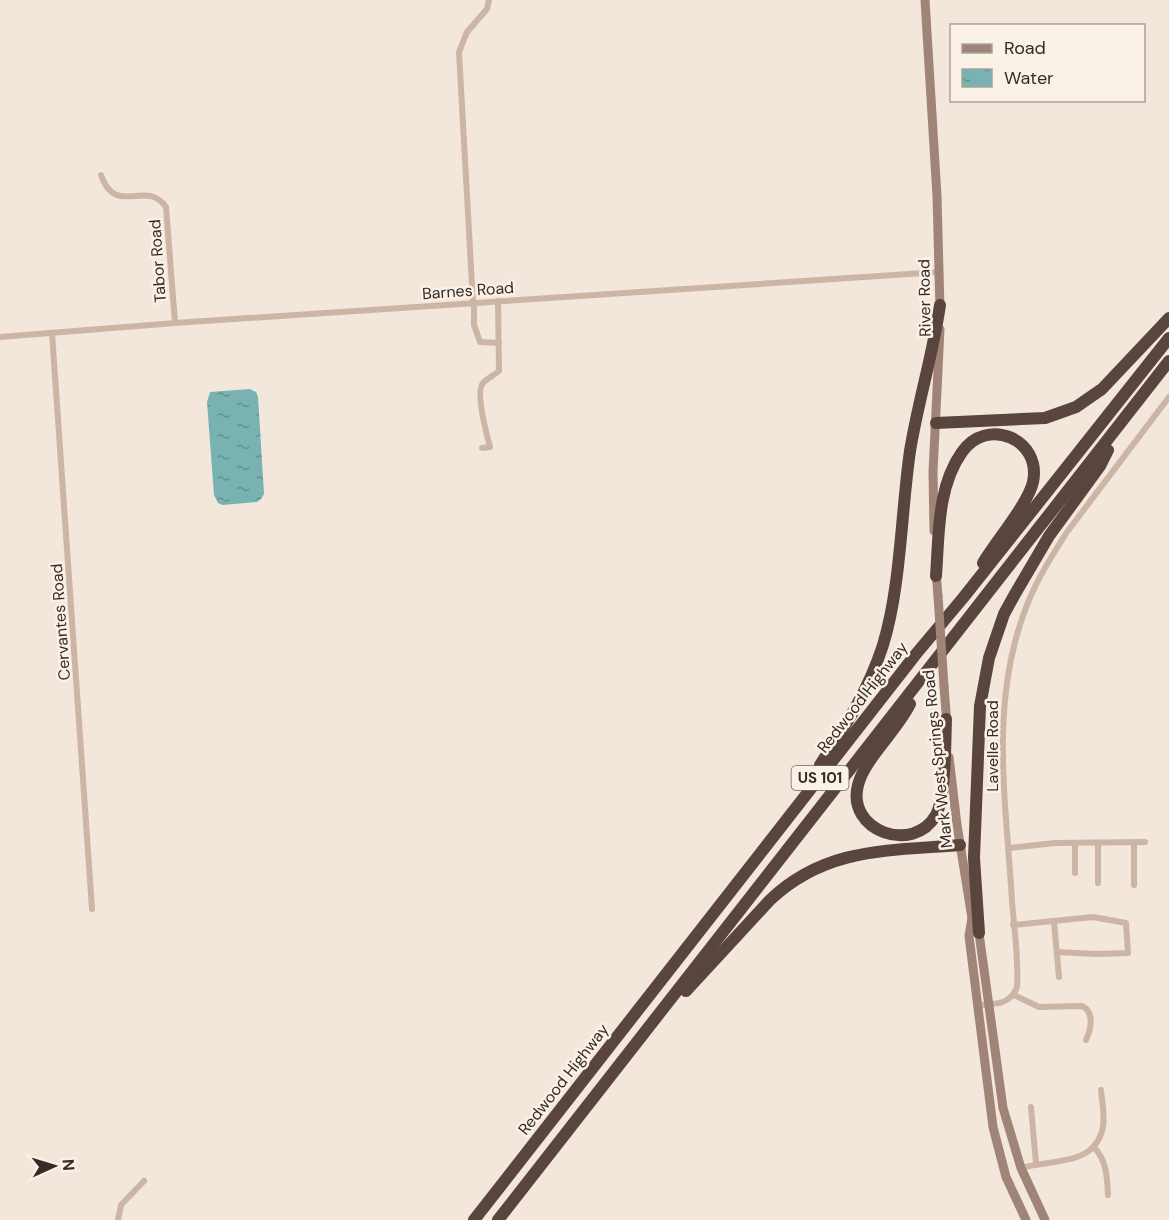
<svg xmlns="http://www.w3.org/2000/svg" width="1169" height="1220" font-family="'DM Sans',sans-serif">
  <defs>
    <pattern id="water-ripples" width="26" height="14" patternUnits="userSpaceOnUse" patternTransform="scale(1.5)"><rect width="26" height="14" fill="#78b2b2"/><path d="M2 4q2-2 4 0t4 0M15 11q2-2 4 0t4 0" fill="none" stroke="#639191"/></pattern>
  </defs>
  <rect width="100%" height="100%" fill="#f3e6da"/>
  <!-- water -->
  <polygon fill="url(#water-ripples)" points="250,389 256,392 258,397 264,494 261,499 257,502 223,505 218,503 214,495 207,402 210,392"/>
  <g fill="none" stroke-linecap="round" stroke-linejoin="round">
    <!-- minor -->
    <g stroke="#ccb5a5" stroke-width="6">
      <path d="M101,175C116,218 146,178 166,207L175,323"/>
      <polyline points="473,303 459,52 467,32 487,9 489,0"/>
      <polyline points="474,303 474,325 480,342 499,343"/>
      <polyline points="52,333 92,909"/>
      <polyline points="0,337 175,323 939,272"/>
      <path d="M482,448L490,447C487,436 475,392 483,383C487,379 494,375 499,371L498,301"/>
      <polyline points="1075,843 1075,873"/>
      <polyline points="1134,843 1134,885"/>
      <polyline points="1009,848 1055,843 1145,842"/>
      <polyline points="1098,883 1098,844"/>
      <polyline points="1054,922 1059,977"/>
      <polyline points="1013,925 1093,917 1126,923 1128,953 1097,954 1057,952"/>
      <path d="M1014,995L1039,1007L1082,1006C1095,1012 1091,1029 1086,1040"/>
      <path d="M978,1005C994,1004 1011,1005 1017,987C1019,959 1014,929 1012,901C1006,798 988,699 1029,600C1039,576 1053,554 1067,532L1169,397"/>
      <polyline points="1031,1107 1036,1163"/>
      <path d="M1094,1147C1107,1162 1107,1176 1108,1195"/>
      <path d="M1021,1168C1051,1159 1095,1167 1103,1127C1105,1116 1102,1101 1101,1090"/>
      <polyline points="118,1220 121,1205 144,1181"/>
    </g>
    <!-- secondary -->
    <g stroke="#a08477" stroke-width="9">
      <polyline points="925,0 937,196 940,309"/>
      <polyline points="934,531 933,472 940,329"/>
      <polyline points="936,572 938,596"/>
      <polyline points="944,686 947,725"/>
      <polyline points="949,757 957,825 972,918 979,933 1003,1108 1021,1168 1045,1220"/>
      <polyline points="972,918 969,936 993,1127 1006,1177 1026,1220"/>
    </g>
    <!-- motorway -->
    <g stroke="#59453e" stroke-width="12">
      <polyline points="936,423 1045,418 1076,407 1102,389 1169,318"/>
      <path d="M936,576C939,535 937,487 962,452C987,416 1042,439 1033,482C1028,504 996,541 983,563"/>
      <path d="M910,704C897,731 865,758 858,785C846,831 913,855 936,815C946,796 945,742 946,719"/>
      <path d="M820,765C845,727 869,689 883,645C901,586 901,513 910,451C918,402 933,354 940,305"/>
      <polyline points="979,933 974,858 980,706 989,658 1004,614 1015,594 1049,536 1100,466 1108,450"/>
      <path d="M686,991L770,900C826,847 888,851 960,845"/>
      <polyline points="474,1220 916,654 963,598 1169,338"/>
      <polyline points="498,1220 1169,361"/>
    </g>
    <!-- secondary-bridge -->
    <polyline stroke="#a08477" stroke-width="9" points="938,596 944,686"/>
  </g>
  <g text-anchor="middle" stroke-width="5" stroke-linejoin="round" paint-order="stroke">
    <!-- shield labels -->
    <rect fill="#faf1e7" stroke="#726661" stroke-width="1.5" x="791.5" y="766" width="57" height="24" rx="4.5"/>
    <g font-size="15" font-weight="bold" fill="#372b27">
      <text x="820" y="783">US 101</text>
    </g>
    <!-- street labels -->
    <g font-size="16" fill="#372b27" stroke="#faf1e7">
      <text transform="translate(157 261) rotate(-94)" y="6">Tabor Road</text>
      <text transform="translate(468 290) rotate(-4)" y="6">Barnes Road</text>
      <text transform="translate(924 298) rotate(-91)" y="6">River Road</text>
      <text transform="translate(60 622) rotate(-94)" y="6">Cervantes Road</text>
      <text transform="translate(862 697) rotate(-52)" y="6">Redwood Highway</text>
      <text transform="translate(992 746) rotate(-90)" y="6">Lavelle Road</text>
      <text transform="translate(937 759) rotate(-96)" y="6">Mark West Springs Road</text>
      <text transform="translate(563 1079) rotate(-52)" y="6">Redwood Highway</text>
    </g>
  </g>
  <!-- legend -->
  <rect x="950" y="24" width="195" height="78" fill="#faf1e7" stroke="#aca29a" stroke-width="1.5"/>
  <rect x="962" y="44" width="30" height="9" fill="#a08477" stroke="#aca29a" stroke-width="1.5"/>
  <text x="1004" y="54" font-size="18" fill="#372b27">Road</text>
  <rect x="962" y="69" width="30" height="18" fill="url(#water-ripples)" stroke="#aca29a" stroke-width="1.5"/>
  <text x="1004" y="84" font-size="18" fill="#372b27">Water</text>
  <!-- north arrow -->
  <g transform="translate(54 1166) rotate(86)" stroke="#faf1e7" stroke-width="4.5" paint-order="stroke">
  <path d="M0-4.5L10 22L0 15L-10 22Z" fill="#372b27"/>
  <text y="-9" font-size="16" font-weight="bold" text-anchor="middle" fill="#372b27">N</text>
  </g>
</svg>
